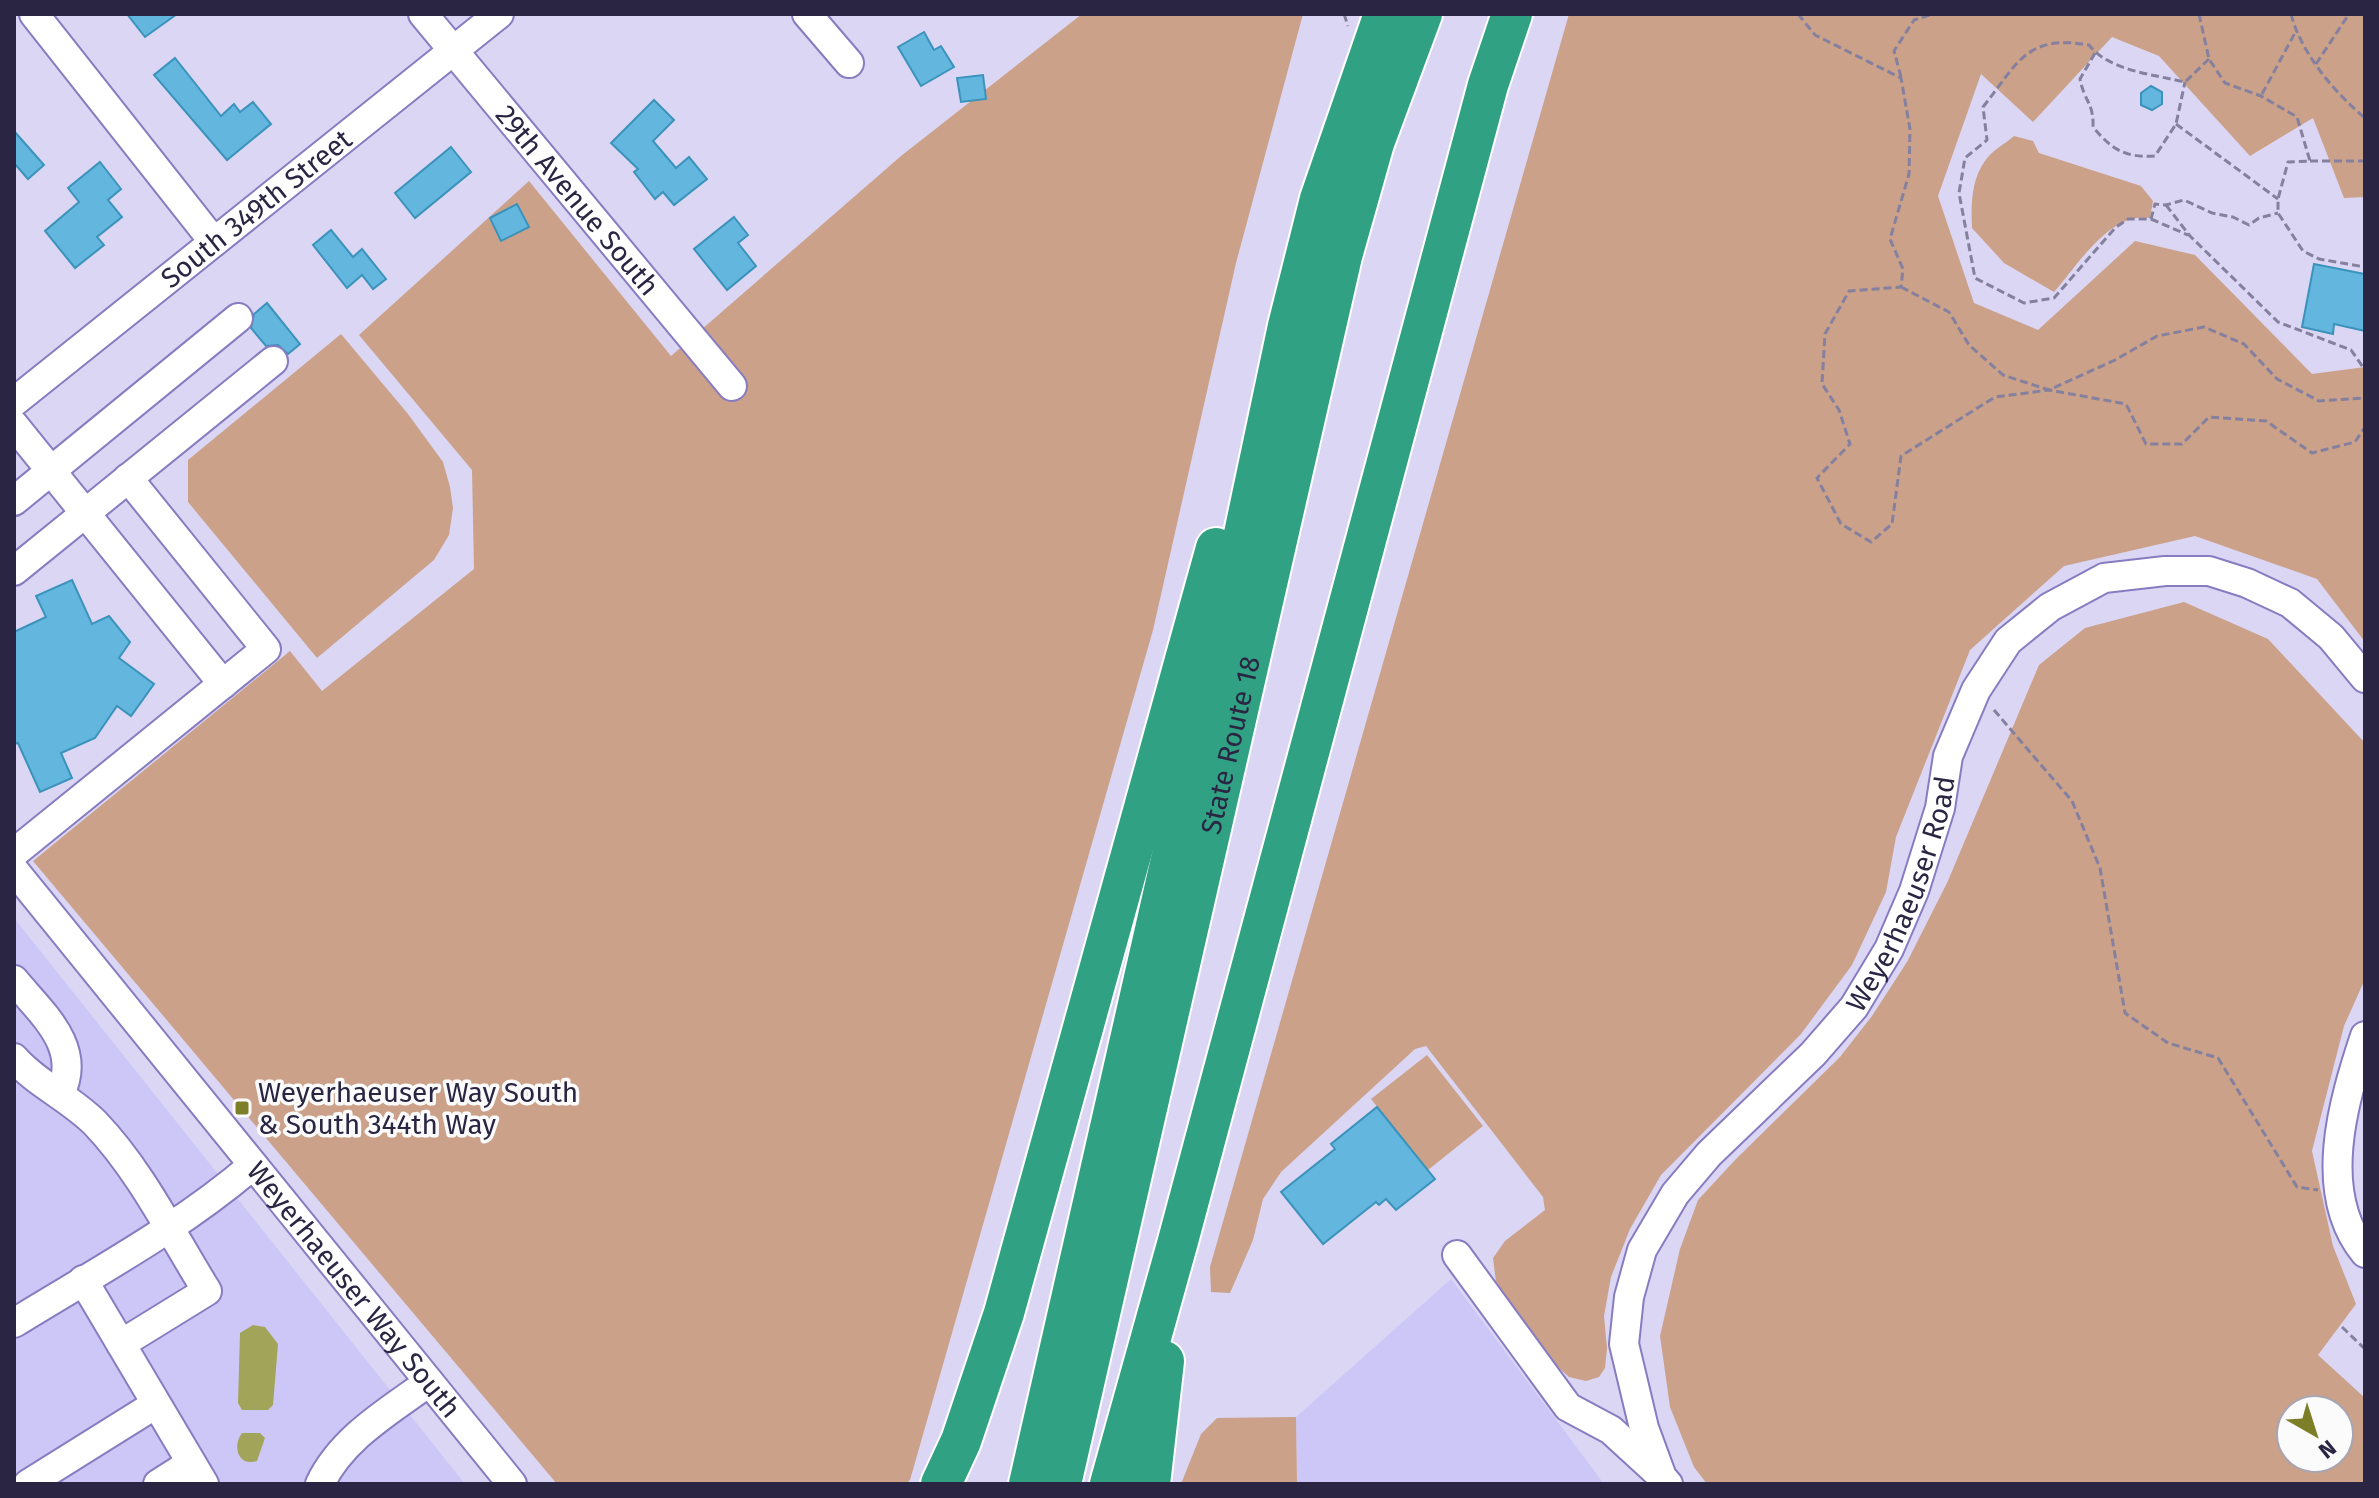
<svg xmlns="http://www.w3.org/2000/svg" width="2379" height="1498" font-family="'Fira Sans',sans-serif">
  <rect width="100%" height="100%" fill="#dad6f4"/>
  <!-- built -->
  <g fill="#cdc7f7">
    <polygon points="14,918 465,1484 14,1484"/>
    <polygon points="1451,1279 1604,1484 1297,1484 1296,1417"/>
  </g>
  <!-- green -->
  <g fill="#cba18a" fill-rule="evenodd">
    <polygon points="1082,14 1303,14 1236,263 1153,630 910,1480 906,1484 557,1484 33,861 290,651 322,691 474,569 472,470 359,335 529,181 671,356 901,156"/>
    <polygon points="1569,14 2365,14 2365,197 2344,198 2313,118 2250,156 2159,56 2112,37 2033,122 1981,74 1938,196 1974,303 2038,330 2135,241 2195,255 2312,374 2365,367 2365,642 2317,579 2195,536 2064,566 1970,650 1896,837 1886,892 1852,965 1801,1034 1661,1175 1630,1229 1611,1277 1604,1316 1607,1348 1605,1368 1599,1377 1586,1381 1569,1377 1550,1360 1496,1282 1493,1258 1505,1241 1545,1210 1543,1197 1426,1046 1415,1049 1281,1172 1263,1199 1253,1240 1230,1293 1211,1292 1210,1267"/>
    <path d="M2014,136L2033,141L2039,153L2141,186L2153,201L2150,218C2110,211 2078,265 2054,292L2004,263L1972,228C1971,206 1971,180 1985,161C1991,151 2005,144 2014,136Z"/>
    <polygon points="341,334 408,414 443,462 450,487 453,508 449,535 434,560 317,658 188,502 188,460"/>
    <path d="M2184,602L2268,639L2365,743V979L2344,1026L2312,1151L2333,1246L2356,1304L2318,1355L2365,1398V1484H1707L1694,1467L1670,1407L1660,1336L1680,1249L1698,1200L1735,1160L1840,1057L1872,1016L1907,962L1947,883L2039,665L2085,628ZM2291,1410H2339V1458H2291Z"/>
    <polygon points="1427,1055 1483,1126 1428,1170 1371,1099"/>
    <polygon points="1296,1417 1297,1484 1181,1484 1201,1434 1217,1418"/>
  </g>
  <!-- water -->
  <g fill="#a2a559">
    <polygon points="253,1325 265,1327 278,1344 273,1405 268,1410 242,1410 238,1403 240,1333"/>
    <path d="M242,1433H260L265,1438L257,1461C238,1467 232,1446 242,1433Z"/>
  </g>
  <!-- building -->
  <g fill="#63b6de" stroke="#3b93bb" stroke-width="2">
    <polygon points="127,14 177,14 145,37"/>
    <polygon points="924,32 934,50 941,46 954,67 921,86 898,47"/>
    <polygon points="175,58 221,116 234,104 240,112 253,102 271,124 227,160 154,75"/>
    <polygon points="983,75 986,99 961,102 957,78"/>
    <polygon points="2151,86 2162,92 2162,104 2152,110 2141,105 2141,93"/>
    <polygon points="654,100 674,120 653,141 676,168 689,157 707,179 674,205 663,192 655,199 634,172 638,169 611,143"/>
    <polygon points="14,131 44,165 28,179 14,163"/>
    <polygon points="451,147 471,172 415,218 395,193"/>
    <polygon points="100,162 121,189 108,200 122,217 97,237 104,245 75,268 45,231 79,202 68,188"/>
    <polygon points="517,204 529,227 501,241 490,218"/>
    <polygon points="734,217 748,235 738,243 756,266 727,290 694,249"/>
    <polygon points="331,230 353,257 362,249 386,279 373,289 362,275 347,288 313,245"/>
    <polygon points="2314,264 2365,274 2365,331 2334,324 2333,334 2302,327"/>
    <polygon points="267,303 300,344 288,354 278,345 266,346 251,328 254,314"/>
    <polygon points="72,580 92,624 109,616 130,642 119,658 154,684 131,716 117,706 95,738 61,753 72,778 40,792 18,743 14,744 14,632 46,617 36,596"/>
    <polygon points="1377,1107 1435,1179 1396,1210 1386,1199 1379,1205 1376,1202 1323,1244 1281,1192 1335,1149 1331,1144"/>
  </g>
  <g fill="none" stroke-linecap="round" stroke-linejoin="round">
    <defs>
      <g id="minor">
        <polyline points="34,14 214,242"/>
        <path id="s1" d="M423,14L732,386"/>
        <polyline points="807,14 849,63"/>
        <path id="s2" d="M14,402L499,14"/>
        <polyline points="14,425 223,684"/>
        <polyline points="14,501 238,318"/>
        <polyline points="14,571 273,361"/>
        <polyline points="14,853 266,649 128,478"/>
        <path id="s3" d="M14,870L512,1484"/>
        <path d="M14,980C42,1014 83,1047 60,1094"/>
        <path d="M2365,1036C2343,1102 2316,1193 2365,1253"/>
        <path d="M14,1058C37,1084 70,1098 95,1123C141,1171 172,1235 207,1291L121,1344"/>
        <polyline points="1457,1255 1568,1407 1611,1430 1659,1474"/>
        <polyline points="83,1280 204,1484"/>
        <path d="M14,1323C95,1273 181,1227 253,1165"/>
        <polyline points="28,1484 156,1404"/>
        <polyline points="158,1484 191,1463"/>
        <path d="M320,1484C342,1438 389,1411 429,1382"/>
        <path id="s4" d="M1668,1484L1662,1477L1644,1428L1624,1344L1629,1297L1642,1250L1675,1194L1709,1154L1813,1054L1854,1007L1889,949L1914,891L1940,808L1948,756L1976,690L2008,641L2050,607L2104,578L2165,571H2209L2247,583L2290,603L2331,637L2365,678"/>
      </g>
      <g id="highway">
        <polyline points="941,1484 961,1441 1004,1313 1216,548"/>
        <polyline points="1029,1484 1230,600 1288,326 1320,199 1384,14"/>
        <path id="s5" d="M1061,1484L1342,256L1374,143L1422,14"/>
        <polyline points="1110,1484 1178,1241 1488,85 1512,14"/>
        <polyline points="1150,1484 1164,1361"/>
      </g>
    </defs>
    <!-- minor casing -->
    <use href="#minor" stroke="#887cc1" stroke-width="32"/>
    <!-- highway casing -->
    <use href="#highway" stroke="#fff" stroke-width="44"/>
    <!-- path -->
    <g stroke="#85809e" stroke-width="3" stroke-dasharray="8 4" stroke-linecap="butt">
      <polyline points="1344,14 1348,26"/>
      <polyline points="1798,14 1815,35 1901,78 1910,129 1909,174 1890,239 1903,269 1901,287 1849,291 1825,334 1822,384 1839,410 1850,444 1817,478 1841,524 1871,542 1892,524 1901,456 1995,397 2049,390 2126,404 2146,444 2182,444 2209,417 2266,421 2312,453 2355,442 2365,427"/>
      <polyline points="2199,14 2209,59 2225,83 2261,96 2297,117 2310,161 2288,162 2278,199 2278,213 2303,251 2319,259 2365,267"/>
      <path d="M2291,14C2301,53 2334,92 2365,118"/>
      <path d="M2095,53L2080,79C2084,101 2094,103 2093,127C2112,150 2126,158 2155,156L2176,124L2185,82"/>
      <path d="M2209,59L2185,82C2156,75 2109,71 2089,45C2026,34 2018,63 1983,107L1987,140L1965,158L1959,193L1975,278L2024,303L2054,298L2115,228L2128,219H2151L2155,204L2166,205L2184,200L2212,213L2233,217L2249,225L2259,218L2278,213"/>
      <polyline points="2316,64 2349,14"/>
      <polyline points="1901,77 1894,51 1914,20 1933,14"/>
      <polyline points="2262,94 2296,31"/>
      <polyline points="2176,124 2278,199"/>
      <polyline points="2310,161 2365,161"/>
      <polyline points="2166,205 2190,236 2278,322 2351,350 2365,370"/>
      <polyline points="2151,219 2188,235"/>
      <polyline points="1901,287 1949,312 1969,345 2003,375 2049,390 2115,360 2157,336 2204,327 2244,344 2277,379 2319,401 2365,398"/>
      <polyline points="1994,710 2072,801 2100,868 2125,1013 2168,1043 2218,1058 2297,1187 2318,1190"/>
      <polyline points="2342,1327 2365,1349"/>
    </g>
    <!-- minor -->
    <use href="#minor" stroke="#fff" stroke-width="28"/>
    <!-- highway -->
    <use href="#highway" stroke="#31a183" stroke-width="40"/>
  </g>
  <!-- markers -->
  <rect fill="#7d7f28" stroke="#fbfbfb" stroke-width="3" x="234" y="1100" width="16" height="16" rx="4"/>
  <g text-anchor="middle" stroke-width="7" stroke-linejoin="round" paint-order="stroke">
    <!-- street labels -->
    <g font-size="28" fill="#2a2542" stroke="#fbfbfb">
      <text dy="10" stroke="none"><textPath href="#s1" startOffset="242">29th Avenue South</textPath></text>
      <text dy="10" stroke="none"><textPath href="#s2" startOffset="310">South 349th Street</textPath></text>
      <text dy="10" stroke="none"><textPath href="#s5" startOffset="758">State Route 18</textPath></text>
      <text dy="10" stroke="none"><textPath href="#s4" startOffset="692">Weyerhaeuser Road</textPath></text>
      <text dy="10" stroke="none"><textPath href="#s3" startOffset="540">Weyerhaeuser Way South</textPath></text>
    </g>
    <!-- poi labels -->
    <g font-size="28" fill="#2a2542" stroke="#fbfbfb" text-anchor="start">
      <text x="258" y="1102">Weyerhaeuser Way South<tspan x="258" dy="32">&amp; South 344th Way</tspan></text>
    </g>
  </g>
  <!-- border -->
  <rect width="2379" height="1498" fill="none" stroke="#2a2542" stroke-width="32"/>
  <!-- north arrow -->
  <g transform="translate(2315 1434) rotate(141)"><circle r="38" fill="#fbfbfb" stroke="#a7a5b1" stroke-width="2"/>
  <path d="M0-6L14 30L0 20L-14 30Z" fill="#7d7f28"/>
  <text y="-12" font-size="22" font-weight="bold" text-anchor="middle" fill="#2a2542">N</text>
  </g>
</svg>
